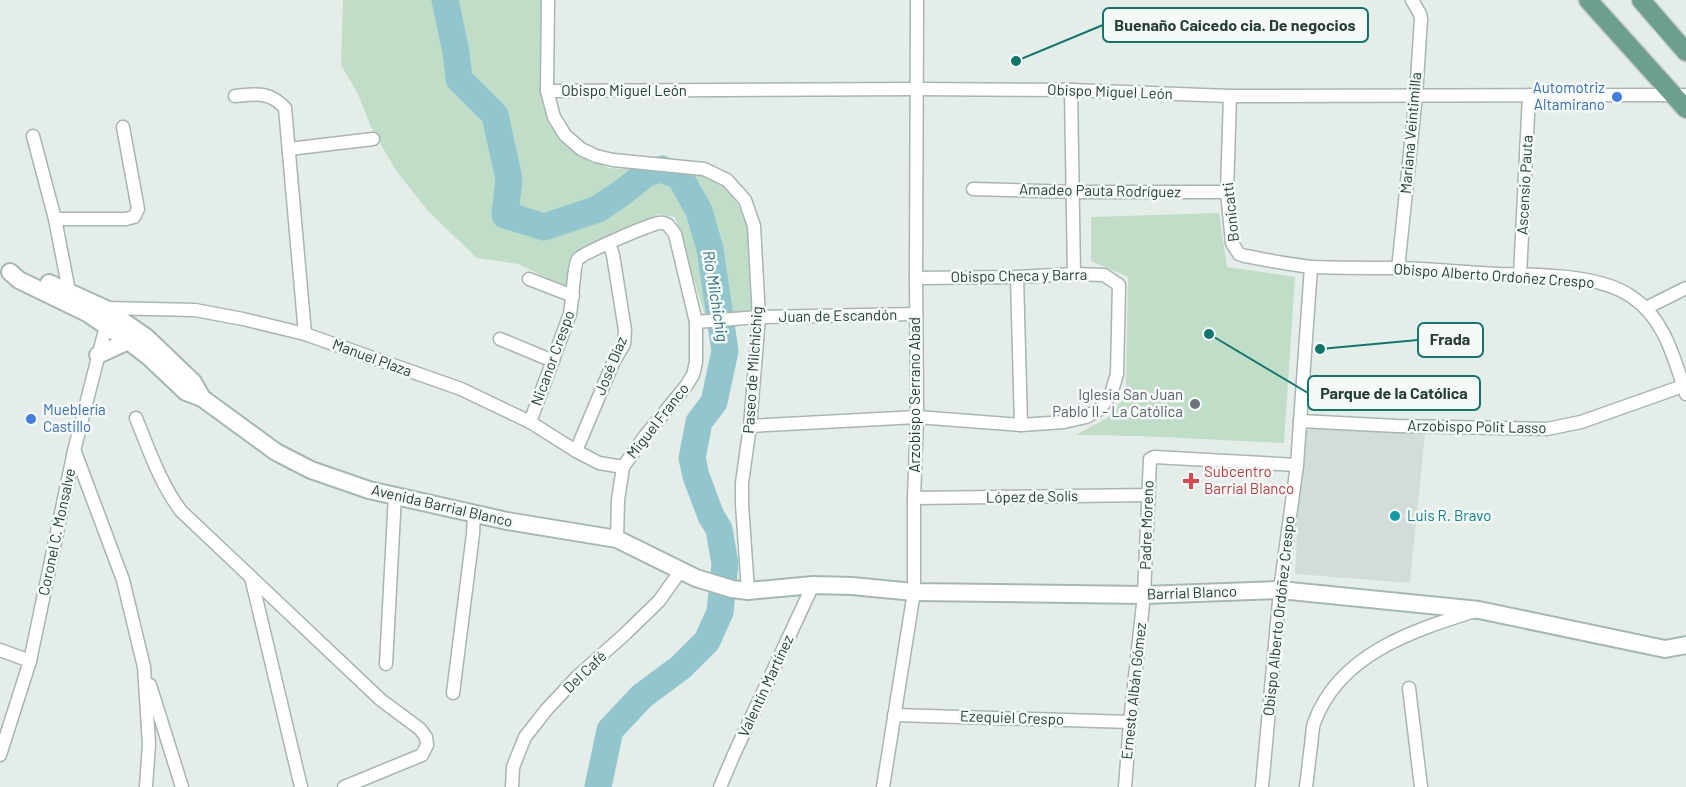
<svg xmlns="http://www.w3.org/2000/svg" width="1686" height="787" font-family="Barlow,sans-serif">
  <rect width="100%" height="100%" fill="#e5ede9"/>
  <!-- built -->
  <polygon fill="#d3ddd8" points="1312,429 1425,434 1410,583 1295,574 1302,435 1306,430"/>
  <!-- green -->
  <g fill="#c0ddc7">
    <polygon points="343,0 542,0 540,92 548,121 560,137 580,157 609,168 705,174 725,186 738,205 750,229 753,316 706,319 675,217 658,214 576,257 567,287 518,264 477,258 428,211 395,169 371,127 358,94 341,65"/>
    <polygon points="1219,213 1227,267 1295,277 1284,443 1140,436 1076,435 1114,414 1126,390 1128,277 1091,261 1091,217"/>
  </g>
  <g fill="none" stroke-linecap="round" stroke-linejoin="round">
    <!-- river -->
    <polyline stroke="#91c6ce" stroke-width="27" points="445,0 456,52 459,79 495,115 509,179 505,215 544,227 598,209 623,192 647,173 662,169 680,177 699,211 710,249 725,351 714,402 699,422 692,458 696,476 711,516 719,529 725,564 720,612 707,641 681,667 642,696 610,730 598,787"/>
    <defs>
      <g id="street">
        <polyline points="548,0 547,91 554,117 565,135 581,149 596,156 613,160 704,169 727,180 745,200 754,226 759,317 750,426 742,483 742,504 748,591"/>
        <polyline points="1071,90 1074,274"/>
        <polyline points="547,91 917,89 1071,90 1230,96 1686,95"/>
        <path d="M235,96C256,94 269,91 285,108L305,334"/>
        <path d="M1230,96L1227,192L1232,243L1239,254L1245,256C1268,260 1291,265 1313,267C1340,268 1368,268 1395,268C1430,269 1465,272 1499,274C1538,275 1600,274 1632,297C1665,319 1674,359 1686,394"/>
        <polyline points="33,136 55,219 69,291"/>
        <polyline points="289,149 373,139"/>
        <polyline points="973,189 1074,192 1227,192"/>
        <polyline points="55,219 126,219 134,217 138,209 123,127"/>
        <polyline points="1398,269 1416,95 1421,19 1420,14 1412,0"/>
        <polyline points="1520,275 1529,95"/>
        <polyline points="1017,277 1021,425"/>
        <polyline points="529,279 573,296"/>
        <polyline points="1646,308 1686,288"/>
        <polyline points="696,322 759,317 916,314"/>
        <polyline points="500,339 553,361"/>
        <path d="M136,418C149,450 160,483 181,511L381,700L420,729L426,737L427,745L422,755L344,787"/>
        <polyline points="1300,421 1397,426 1547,429 1581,422 1683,386"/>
        <path d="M530,422L570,314C572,305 574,263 578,259C585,252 648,225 659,223C663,222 664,223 668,225L675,234L696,322V362L693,375L686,386L645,436L623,467L618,500L617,539"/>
        <polyline points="750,426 917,417 1021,425 1064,422 1086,417 1100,409 1111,394 1117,374 1119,285 1104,275 1074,274 1017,277 916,278"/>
        <polyline points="576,451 613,363 624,344 625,330 613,255 609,243"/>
        <polyline points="75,452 123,580 144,667 149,744 146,787"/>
        <polyline points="914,498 1149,495"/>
        <polyline points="251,577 301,787"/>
        <polyline points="0,650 30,661"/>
        <polyline points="386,664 395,495"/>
        <polyline points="150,685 182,787"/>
        <polyline points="1409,688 1421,787"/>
        <polyline points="453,693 473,534 474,513"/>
        <polyline points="894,715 1130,722"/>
        <polyline points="0,755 30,661 74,451 106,326 104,308 195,310 243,319 305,334 461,389 530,422 576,451 599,463 623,467"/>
        <polyline points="512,787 513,767 525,737 547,709 578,676 625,634 659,601 681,570"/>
        <polyline points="720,787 735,752 813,585"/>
        <polyline points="883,787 914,592 914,498 917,417 916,278 917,0"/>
        <polyline points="1125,787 1130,722 1144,595 1150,459 1154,457 1297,465"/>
        <polyline points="1262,787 1280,590 1297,465 1311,267"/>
        <path d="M1306,787C1308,773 1309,759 1311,746C1312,738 1312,730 1314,723C1339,654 1412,631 1475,611"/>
      </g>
      <g id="secondary">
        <polyline points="10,272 19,280 87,313 128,341 149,357 186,392 202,398 276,452 311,470 369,490 507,521 617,539 696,578 732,589 748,591 813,585 852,586 914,592 1144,595 1280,590 1479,610 1665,649 1686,645"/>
        <polyline points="49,283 104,308 146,337 193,382 202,398"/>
        <polyline points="98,355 128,341"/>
      </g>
      <g id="primary">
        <polyline points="1588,0 1686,109"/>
        <polyline points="1641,0 1686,52"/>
      </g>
    </defs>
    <!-- street casing -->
    <use href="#street" stroke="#a8b5b0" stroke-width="15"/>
    <!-- secondary casing -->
    <use href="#secondary" stroke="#a4b8b1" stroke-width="20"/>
    <!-- primary casing -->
    <use href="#primary" stroke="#c2c9c7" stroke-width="21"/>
    <!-- street -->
    <use href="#street" stroke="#fff" stroke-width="12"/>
    <!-- secondary -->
    <use href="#secondary" stroke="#fff" stroke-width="16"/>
    <!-- primary -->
    <use href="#primary" stroke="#6d9f91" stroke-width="18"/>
  </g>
  <!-- markers -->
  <g fill="#3f7fe0" stroke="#f5faf7" stroke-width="2">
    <circle cx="1617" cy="97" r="6"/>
    <circle cx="31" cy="419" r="6"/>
  </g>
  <circle fill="#6b7280" stroke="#f5faf7" stroke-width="2" cx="1195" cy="404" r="6"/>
  <path fill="#e0444e" stroke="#f5faf7" stroke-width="2" d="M1188 472h6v6h6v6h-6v6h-6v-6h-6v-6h6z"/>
  <circle fill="#0f9aa8" stroke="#f5faf7" stroke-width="2" cx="1395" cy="516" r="6"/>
  <g text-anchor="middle" stroke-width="5" stroke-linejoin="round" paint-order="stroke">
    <!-- shop labels -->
    <g font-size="15" fill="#366cbe" stroke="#f5faf7" text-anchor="end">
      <text x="1605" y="93">Automotriz<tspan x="1605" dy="17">Altamirano</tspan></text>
      <text x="43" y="415" text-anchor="start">Mueblería<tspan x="43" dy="17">Castillo</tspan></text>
    </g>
    <!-- street labels -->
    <g font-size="15" fill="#253e37" stroke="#f5faf7">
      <text x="624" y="96">Obispo Miguel León</text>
      <text transform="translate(1110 92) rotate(2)" y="5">Obispo Miguel León</text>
      <text transform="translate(1411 133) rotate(-85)" y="5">Mariana Veintimilla</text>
      <text transform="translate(1525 185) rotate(-87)" y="5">Ascensio Pauta</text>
      <text transform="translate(1100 191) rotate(1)" y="5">Amadeo Pauta Rodríguez</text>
      <text transform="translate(1231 212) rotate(-96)" y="5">Bonicatti</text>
      <text transform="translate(1019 276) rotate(-1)" y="5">Obispo Checa y Barra</text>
      <text transform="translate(1494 276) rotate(4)" y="5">Obispo Alberto Ordoñez Crespo</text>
      <text transform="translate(838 316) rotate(-1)" y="5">Juan de Escandón</text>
      <text transform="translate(372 358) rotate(20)" y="5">Manuel Plaza</text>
      <text transform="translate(553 358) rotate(-70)" y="5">Nicanor Crespo</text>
      <text transform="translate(611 366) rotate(-68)" y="5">José Díaz</text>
      <text transform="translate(753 370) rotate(-86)" y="5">Paseo de Milchichig</text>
      <text transform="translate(915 395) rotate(-90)" y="5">Arzobispo Serrano Abad</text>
      <text transform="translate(658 421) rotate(-52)" y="5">Miguel Franco</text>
      <text transform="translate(1477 427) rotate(1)" y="5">Arzobispo Polit Lasso</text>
      <text transform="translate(1032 497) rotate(-1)" y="5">López de Solís</text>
      <text transform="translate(442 506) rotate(13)" y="5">Avenida Barrial Blanco</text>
      <text transform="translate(1147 525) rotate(-88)" y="5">Padre Moreno</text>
      <text transform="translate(57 532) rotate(-78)" y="5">Coronel C. Monsalve</text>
      <text transform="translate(1192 593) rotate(-2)" y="5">Barrial Blanco</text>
      <text transform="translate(1279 616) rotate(-84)" y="5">Obispo Alberto Ordóñez Crespo</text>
      <text transform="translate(585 672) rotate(-44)" y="5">Del Café</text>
      <text transform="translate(766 686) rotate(-65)" y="5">Valentín Martínez</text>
      <text transform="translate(1134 691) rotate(-84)" y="5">Ernesto Albán Gómez</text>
      <text transform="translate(1012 718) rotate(2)" y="5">Ezequiel Crespo</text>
    </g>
    <!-- worship labels -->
    <g font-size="15" fill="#5b616d" stroke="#f5faf7" text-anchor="end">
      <text x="1183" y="400">Iglesia San Juan<tspan x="1183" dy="17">Pablo II - La Católica</tspan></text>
    </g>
    <!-- health labels -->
    <g font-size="15" fill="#be3a42" stroke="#f5faf7" text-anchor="start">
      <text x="1204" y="477">Subcentro<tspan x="1204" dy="17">Barrial Blanco</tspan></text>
    </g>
    <!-- culture labels -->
    <g font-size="15" fill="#0d838f" stroke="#f5faf7" text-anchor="start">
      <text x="1407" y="521">Luis R. Bravo</text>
    </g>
    <!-- water labels -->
    <g font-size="16" font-style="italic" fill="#236b76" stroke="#f5faf7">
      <text transform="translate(716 296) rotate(81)" y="6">Río Milchichig</text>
    </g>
  </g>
  <!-- callouts -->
  <path fill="none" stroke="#0f766e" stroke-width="2" d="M1016 61L1103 25M1320 349L1418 340M1209 334L1308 393"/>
  <g fill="#0f766e" stroke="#f5faf7" stroke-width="2">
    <circle cx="1016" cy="61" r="6"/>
    <circle cx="1320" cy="349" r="6"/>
    <circle cx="1209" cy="334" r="6"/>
  </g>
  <g fill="#f5faf7" stroke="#0f766e" stroke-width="2">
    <rect x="1103" y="8" width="265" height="34" rx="6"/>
    <rect x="1418" y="323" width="65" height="34" rx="6"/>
    <rect x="1308" y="376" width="172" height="34" rx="6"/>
  </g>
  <g font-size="16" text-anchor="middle" font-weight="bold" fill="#253e37">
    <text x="1235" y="31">Buenaño Caicedo cia. De negocios</text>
    <text x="1450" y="345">Frada</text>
    <text x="1394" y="399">Parque de la Católica</text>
  </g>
</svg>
